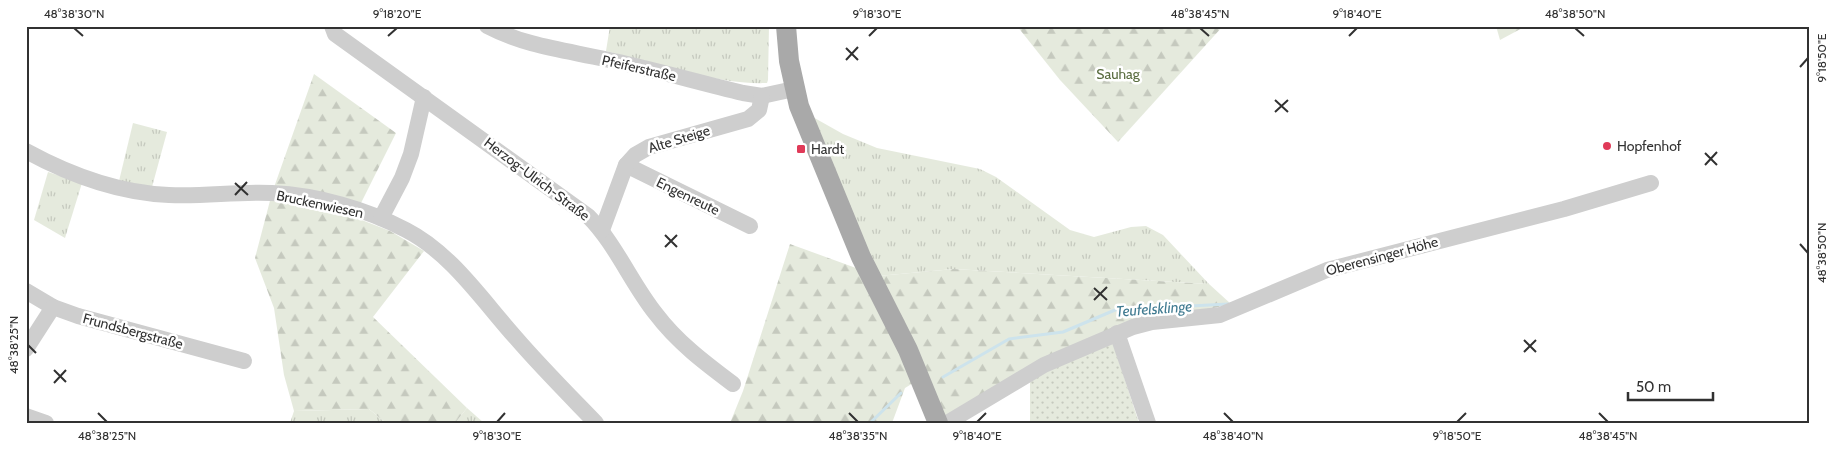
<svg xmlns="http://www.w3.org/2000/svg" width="1836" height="449" font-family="Cabin,sans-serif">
  <defs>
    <pattern id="grass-tufts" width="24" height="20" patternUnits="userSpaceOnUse" patternTransform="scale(1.25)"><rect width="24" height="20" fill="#e5eadd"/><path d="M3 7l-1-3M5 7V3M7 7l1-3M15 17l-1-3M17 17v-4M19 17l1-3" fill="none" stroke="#c5c9be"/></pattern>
    <pattern id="forest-firs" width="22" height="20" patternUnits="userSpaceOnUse" patternTransform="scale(1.25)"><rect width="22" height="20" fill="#e5eadd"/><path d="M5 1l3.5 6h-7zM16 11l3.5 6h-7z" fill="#c5c9be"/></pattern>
    <pattern id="park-dots" width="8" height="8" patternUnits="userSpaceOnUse" patternTransform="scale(1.25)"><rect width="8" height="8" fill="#e5eadd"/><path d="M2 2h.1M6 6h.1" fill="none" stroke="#c5c9be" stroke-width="1.8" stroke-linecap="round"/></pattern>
  </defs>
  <rect width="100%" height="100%" fill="#fff"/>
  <!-- grass -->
  <g fill="url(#grass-tufts)">
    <path d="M610,26H769L768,80L767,83C718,85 654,63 606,51Z"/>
    <polygon points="811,116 843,134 877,148 980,169 996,177 1070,230 1094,237 1131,227 1146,226 1163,235 1209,284 954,269 878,276"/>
    <polygon points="133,123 167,132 152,187 119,181"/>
    <polygon points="48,172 82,183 65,238 34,220"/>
    <polygon points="467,408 484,423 455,423"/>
    <polygon points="369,409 386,423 290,423 294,411"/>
  </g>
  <!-- forest -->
  <g fill="url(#forest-firs)">
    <polygon points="1017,26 1223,26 1118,142 1060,80"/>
    <polygon points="1496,26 1526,26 1500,40"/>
    <polygon points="314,74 396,133 354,217 390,231 424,251 373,317 467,408 455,423 386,423 369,409 294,411 284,375 274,308 255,258 272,193"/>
    <polygon points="790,244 878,276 954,269 1209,284 1231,304 1116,331 945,417 928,374 905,388 892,423 730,423 743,391"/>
  </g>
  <!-- park -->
  <polygon fill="url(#park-dots)" points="1113,343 1139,423 1030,423 1030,377"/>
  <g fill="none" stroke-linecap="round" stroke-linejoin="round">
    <!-- stream -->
    <g stroke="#cde3ec" stroke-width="3">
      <polyline points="943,377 1009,339 1063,332 1115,310 1228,304"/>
      <polyline points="870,423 901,393"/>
    </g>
    <!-- minor -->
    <g stroke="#cecece" stroke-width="16">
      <path d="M332,26L335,34L588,216C616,244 631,283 656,314C677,342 705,363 733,384"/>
      <path d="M487,26C525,46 564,50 605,59C652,69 697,82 743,93L762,96L794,89"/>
      <path d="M26,151C70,175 119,193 169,195C203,197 238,191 272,193C317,195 366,209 406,230C451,253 482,300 516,338C541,367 569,395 596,423"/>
      <polyline points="626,165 750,226"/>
      <polyline points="381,218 402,178 411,154 424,97"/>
      <polyline points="602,230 626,165 635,155 649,147 748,119 759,110 762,96"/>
      <polyline points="26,291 53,307 78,316 244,361"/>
      <polyline points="1117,333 1148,423"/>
      <polyline points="26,349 53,307"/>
      <polyline points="26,416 46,423"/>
      <polyline points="947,423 1044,365 1133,327 1152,322 1220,315 1327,270 1564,209 1651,183"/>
    </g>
    <!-- major -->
    <polyline stroke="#a9a9a9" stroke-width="20" points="786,26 789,61 799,106 861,257 908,350 938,423"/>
  </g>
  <!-- ticks -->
  <path fill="none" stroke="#313131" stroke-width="2" d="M74,28L83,36M1200,28L1209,36M1575,28L1584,36M388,36L397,28M869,36L877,28M1349,36L1357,28M846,48L858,60M846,60L858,47M1800,67L1808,58M1275,100L1288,112M1275,112L1288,100M1705,153L1717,165M1705,165L1717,152M235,183L248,195M235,195L247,182M665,235L677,247M1800,244L1808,253M665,247L677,235M1094,288L1107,300M1094,300L1107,287M1524,340L1536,352M28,345L36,353M1524,352L1536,340M54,370L66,382M54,383L66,370M98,413L107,422M849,413L858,422M1224,413L1233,422M1599,413L1608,422M497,422L505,413M977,422L986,413M1457,422L1466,413"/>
  <!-- markers -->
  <g fill="#e03a58" stroke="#fff" stroke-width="2">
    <circle cx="1607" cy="146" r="5"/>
    <rect x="796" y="144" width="10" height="10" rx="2.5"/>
  </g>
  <g text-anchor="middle" stroke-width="5" stroke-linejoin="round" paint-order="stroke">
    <!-- street labels -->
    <g font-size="14" fill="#313131" stroke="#fff">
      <text transform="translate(639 68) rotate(13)" y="5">Pfeiferstraße</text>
      <text transform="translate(679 139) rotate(-17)" y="5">Alte Steige</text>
      <text transform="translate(537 179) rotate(37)" y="5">Herzog-Ulrich-Straße</text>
      <text transform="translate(688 196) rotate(26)" y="5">Engenreute</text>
      <text transform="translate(320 204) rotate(12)" y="5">Bruckenwiesen</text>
      <text transform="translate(1382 256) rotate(-15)" y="5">Oberensinger Höhe</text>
      <text transform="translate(133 331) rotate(15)" y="5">Frundsbergstraße</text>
    </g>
    <!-- park labels -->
    <g font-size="14" fill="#596c3f" stroke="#fff">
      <text x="1118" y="79">Sauhag</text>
    </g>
    <!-- poi labels -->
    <g font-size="14" fill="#313131" stroke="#fff" text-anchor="start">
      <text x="1617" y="151">Hopfenhof</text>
      <text x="811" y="154">Hardt</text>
    </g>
    <!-- water labels -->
    <g font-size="15" font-style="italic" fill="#407b91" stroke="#fff">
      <text transform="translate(1154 309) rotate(-4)" y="5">Teufelsklinge</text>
    </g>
  </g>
  <!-- border -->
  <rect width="1836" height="449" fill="none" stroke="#ffffff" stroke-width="55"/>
  <!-- scale -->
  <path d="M1628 392v8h85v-8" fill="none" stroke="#313131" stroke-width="2.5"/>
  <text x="1636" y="392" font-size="15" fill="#313131" stroke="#ffffff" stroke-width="4" paint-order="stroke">50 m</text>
  <rect x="28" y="28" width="1780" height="394" fill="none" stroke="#313131" stroke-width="2"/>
  <g font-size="12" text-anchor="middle" fill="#313131">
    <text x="74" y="18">48°38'30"N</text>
    <text x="397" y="18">9°18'20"E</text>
    <text x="877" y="18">9°18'30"E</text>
    <text x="1200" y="18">48°38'45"N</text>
    <text x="1357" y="18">9°18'40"E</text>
    <text x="1575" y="18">48°38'50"N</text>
    <text transform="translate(1822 58) rotate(-90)" y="4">9°18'50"E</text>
    <text transform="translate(1822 253) rotate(-90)" y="4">48°38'50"N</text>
    <text transform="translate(14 345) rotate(-90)" y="4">48°38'25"N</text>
    <text x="107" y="440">48°38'25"N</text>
    <text x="497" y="440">9°18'30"E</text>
    <text x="858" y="440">48°38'35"N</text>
    <text x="977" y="440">9°18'40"E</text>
    <text x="1233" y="440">48°38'40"N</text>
    <text x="1457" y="440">9°18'50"E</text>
    <text x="1608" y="440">48°38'45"N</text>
  </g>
</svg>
